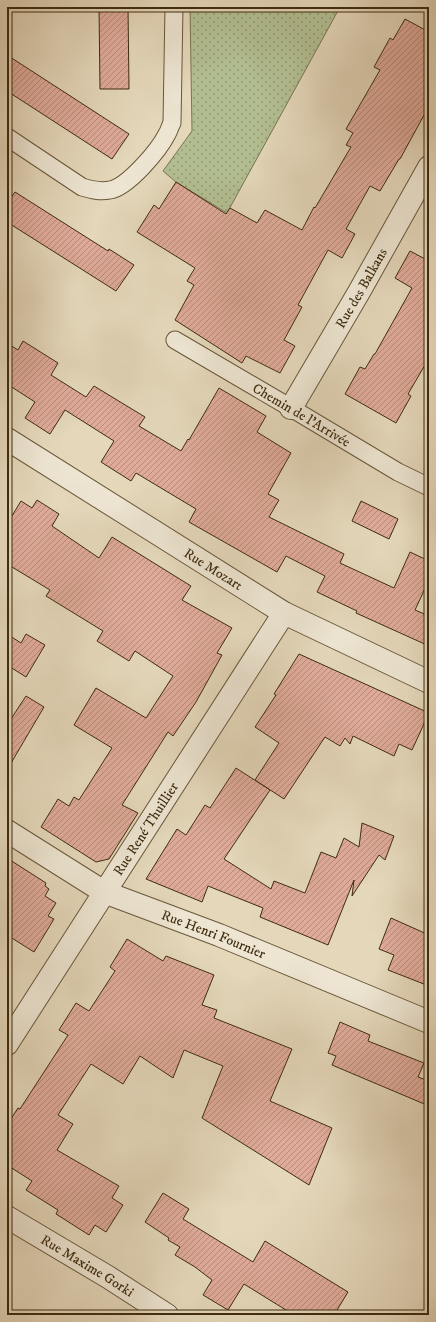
<svg xmlns="http://www.w3.org/2000/svg" width="436" height="1322" font-family="'IM FELL DW Pica',serif">
  <defs>
    <pattern id="grass-dots" width="8" height="8" patternUnits="userSpaceOnUse"><rect width="8" height="8" fill="#b2be91"/><path d="M2 2h.1M6 6h.1" fill="none" stroke="#929b75" stroke-width="1.8" stroke-linecap="round"/></pattern>
    <pattern id="building-hatch" width="6" height="6" patternUnits="userSpaceOnUse"><rect width="6" height="6" fill="#dfaa9a"/><path d="M-1 1l2-2M0 6l6-6M5 7l2-2" fill="none" stroke="#b68b7c"/></pattern>
  </defs>
  <rect width="100%" height="100%" fill="#e4d7ba"/>
  <filter id="stains"><feTurbulence type="fractalNoise" baseFrequency=".005" numOctaves="4"/><feColorMatrix values="0 0 0 0 .2 0 0 0 0 .09 0 0 0 0 .02 0 0 0 .5 -.17"/></filter>
  <radialGradient id="worn" r=".72"><stop offset=".6" stop-color="#630" stop-opacity="0"/><stop offset="1" stop-color="#630" stop-opacity=".3"/></radialGradient>
  <!-- grass -->
  <polygon fill="url(#grass-dots)" stroke="#787550" points="190,7 340,7 227,213 176,182 163,171 192,131"/>
  <!-- building -->
  <g fill="url(#building-hatch)" stroke="#3f2c0f">
    <polygon points="99,7 128,7 129,89 100,89"/>
    <polygon points="405,19 429,32 429,106 400,159 399,159 380,191 370,186 346,229 355,234 342,258 328,250 298,305 302,307 284,340 295,346 280,373 246,356 242,363 175,320 194,285 187,281 195,268 137,232 154,205 159,209 176,182 226,214 230,208 257,223 265,210 302,230 314,207 315,208 351,147 346,145 353,133 346,129 380,70 374,67 390,38 393,40"/>
    <polygon points="7,55 129,134 112,159 7,91"/>
    <polygon points="15,192 108,251 109,249 134,265 116,291 7,222 7,203"/>
    <polygon points="410,251 427,260 429,256 429,358 408,394 411,396 396,423 345,394 360,367 365,369 374,354 375,354 412,288 395,278"/>
    <polygon points="23,341 58,363 51,375 86,397 94,386 145,417 139,426 181,451 188,439 189,440 219,388 266,416 257,432 291,453 268,494 279,500 269,517 344,554 340,563 394,588 410,552 429,561 429,580 415,610 429,616 429,646 356,613 357,611 317,592 325,576 286,556 277,572 189,522 196,509 136,473 131,481 101,462 114,441 65,410 50,434 25,418 35,402 7,384 7,343 18,350"/>
    <polygon points="37,500 59,514 52,526 99,558 112,537 191,586 182,600 232,628 217,653 222,655 196,702 173,736 168,732 122,805 138,813 109,859 96,862 41,827 58,799 69,806 74,797 79,800 112,748 74,725 96,688 146,718 173,676 135,651 129,661 97,641 103,631 46,596 50,590 7,564 7,524 21,501 32,508"/>
    <polygon points="361,501 398,519 389,539 352,521"/>
    <polygon points="7,634 21,643 26,634 45,645 26,677 7,665"/>
    <polygon points="299,654 429,713 412,750 399,744 394,756 353,736 350,744 345,738 340,746 325,737 284,799 255,780 279,743 255,727 276,695 274,694"/>
    <polygon points="26,696 44,707 7,770 7,725"/>
    <polygon points="236,768 270,790 224,859 271,889 274,881 305,893 321,852 336,858 344,838 359,847 362,823 394,836 385,860 379,855 352,896 354,880 328,945 260,917 263,908 208,886 202,902 146,879 177,829 186,835 205,805 210,808"/>
    <polygon points="7,858 46,883 45,886 49,889 45,896 56,903 48,916 54,919 34,952 7,935"/>
    <polygon points="391,918 429,935 429,986 388,970 394,955 379,949"/>
    <polygon points="127,939 163,961 166,956 214,975 202,1005 217,1010 214,1018 292,1049 270,1101 332,1128 309,1185 202,1118 223,1066 184,1050 173,1078 140,1056 123,1084 91,1064 58,1115 73,1124 57,1150 119,1186 112,1198 123,1205 106,1232 95,1225 89,1235 56,1214 58,1210 26,1190 32,1181 7,1165 7,1125 18,1108 20,1109 68,1035 59,1030 76,1003 89,1011 115,971 110,967"/>
    <polygon points="340,1022 370,1035 368,1041 424,1063 418,1077 429,1081 429,1106 332,1065 336,1056 328,1053"/>
    <polygon points="163,1193 189,1209 183,1219 253,1262 265,1241 348,1292 334,1315 294,1315 244,1284 228,1310 203,1295 212,1280 195,1267 175,1255 180,1247 168,1240 169,1238 145,1222"/>
  </g>
  <g fill="none" stroke-linecap="round" stroke-linejoin="round">
    <defs>
      <g id="service">
        <path d="M7,137L82,187C92,190 100,192 110,190C128,187 159,150 167,134C169,131 170,126 172,123L174,7"/>
        <path id="s1" d="M175,340L291,408L398,472L429,487"/>
      </g>
      <g id="minor">
        <path id="s2" d="M291,408L359,292L429,167"/>
        <path id="s3" d="M7,439L284,613L429,682"/>
        <path id="s4" d="M7,831L104,892L219,935L429,1022"/>
        <path id="s5" d="M7,1044L284,613"/>
        <path id="s6" d="M7,1217L108,1277L167,1315"/>
      </g>
    </defs>
    <!-- service casing -->
    <use href="#service" stroke="#68573a" stroke-width="19"/>
    <!-- minor casing -->
    <use href="#minor" stroke="#68573a" stroke-width="24"/>
    <!-- service -->
    <use href="#service" stroke="#ede5d2" stroke-width="17"/>
    <!-- minor -->
    <use href="#minor" stroke="#ede5d2" stroke-width="22"/>
  </g>
  <g text-anchor="middle" stroke-width="3.5" stroke-linejoin="round" paint-order="stroke">
    <!-- street labels -->
    <g font-size="14" fill="#3f2c0f" stroke="#ede5d2">
      <text dy="5" stroke="none"><textPath href="#s2" startOffset="139">Rue des Balkans</textPath></text>
      <text dy="5" stroke="none"><textPath href="#s1" startOffset="147">Chemin de l'Arrivée</textPath></text>
      <text dy="5" stroke="none"><textPath href="#s3" startOffset="244">Rue Mozart</textPath></text>
      <text dy="5" stroke="none"><textPath href="#s5" startOffset="256">Rue René Thuillier</textPath></text>
      <text dy="5" stroke="none"><textPath href="#s4" startOffset="232">Rue Henri Fournier</textPath></text>
      <text dy="5" stroke="none"><textPath href="#s6" startOffset="94">Rue Maxime Gorki</textPath></text>
    </g>
  </g>
  <!-- margin -->
  <rect width="436" height="1322" fill="none" stroke="#e4d7ba" stroke-width="24"/>
  <rect x="8" y="8" width="420" height="1306" fill="none" stroke="#3f2c0f" stroke-width="2"/>
  <rect x="12" y="12" width="412" height="1298" fill="none" stroke="#3f2c0f"/>
  <rect width="100%" height="100%" filter="url(#stains)"/>
  <rect width="100%" height="100%" fill="url(#worn)"/>
</svg>
